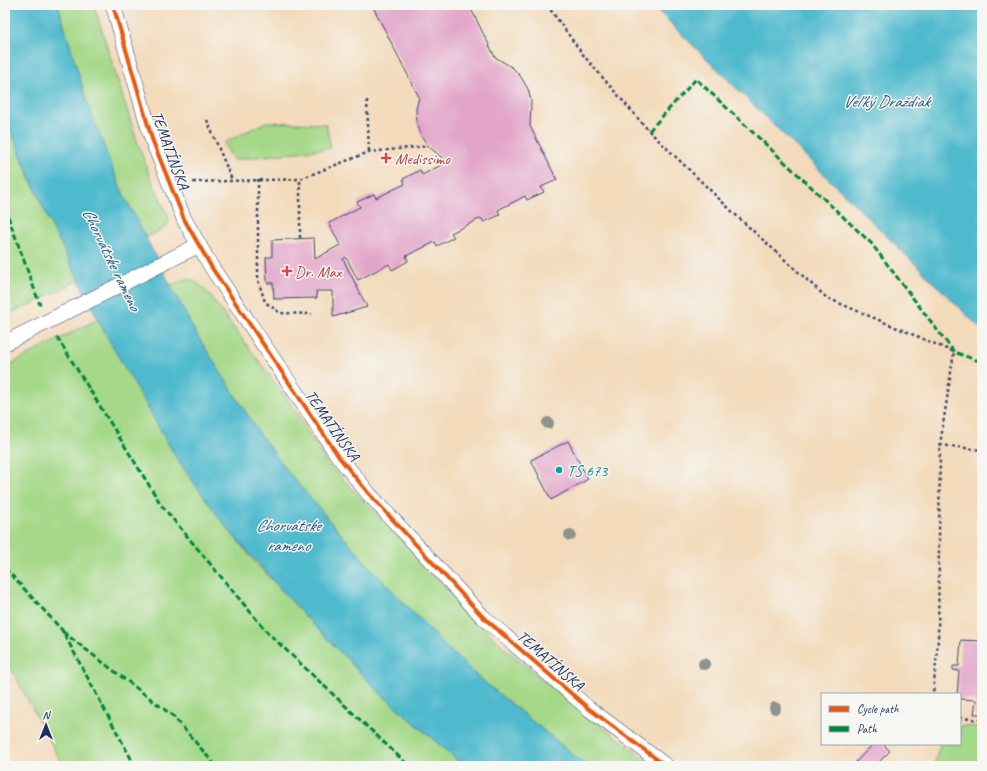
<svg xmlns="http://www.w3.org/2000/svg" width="987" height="771" font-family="Caveat,sans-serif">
  <rect width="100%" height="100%" fill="#f6f6f2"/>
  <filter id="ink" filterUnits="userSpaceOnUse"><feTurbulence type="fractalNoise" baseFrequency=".025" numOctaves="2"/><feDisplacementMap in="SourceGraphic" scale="8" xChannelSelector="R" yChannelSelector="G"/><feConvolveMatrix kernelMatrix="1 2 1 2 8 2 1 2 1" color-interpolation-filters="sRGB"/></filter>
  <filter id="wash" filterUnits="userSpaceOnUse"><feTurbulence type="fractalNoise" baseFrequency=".012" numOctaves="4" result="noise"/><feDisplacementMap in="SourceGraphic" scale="16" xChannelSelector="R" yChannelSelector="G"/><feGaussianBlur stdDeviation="0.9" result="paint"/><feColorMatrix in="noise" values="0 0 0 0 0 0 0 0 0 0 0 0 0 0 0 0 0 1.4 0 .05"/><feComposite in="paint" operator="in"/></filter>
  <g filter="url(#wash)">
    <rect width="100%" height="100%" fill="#f3daba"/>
    <!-- green -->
    <g fill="#a5d888" stroke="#608473">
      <path d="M58,5H94L134,132L150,177L169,218C169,230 155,233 145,238C130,207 114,176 102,144C84,99 72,51 58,5Z"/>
      <path d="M5,112C23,170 52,226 79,280L30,305L5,315Z"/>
      <polygon points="266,122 326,124 331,148 233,160 224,143"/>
      <path d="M187,279C198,281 203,288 210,296L294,408L326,462L411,549L465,610L508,651L569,701L655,766H587L477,676L445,646L367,564L288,472L259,433L195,332L170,285Z"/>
      <polygon points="98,319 177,459 226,527 257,564 336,648 380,693 464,766 63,766 5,657 5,367"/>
      <polygon points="960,726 982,727 982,766 934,766 940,744 960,744"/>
    </g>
    <!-- water -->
    <g fill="#50bace" stroke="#367496">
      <polygon points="5,5 58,5 86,99 120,188 195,332 259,433 288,472 367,564 445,646 477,676 587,766 464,766 380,693 303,614 226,527 177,459 105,333 49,221 11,131 5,112"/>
      <polygon points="652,5 982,5 982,330 981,329"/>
    </g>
    <g id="blocks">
      <!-- building -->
      <g fill="#e2a4c9">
        <polygon points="372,5 469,5 495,57 513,68 521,77 528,89 531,101 530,126 557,180 541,187 544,192 527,200 525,196 498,210 500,215 484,222 481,218 451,233 454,237 437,246 435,242 406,256 408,261 392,270 389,264 358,280 346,257 343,259 367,307 333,317 333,291 316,291 317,298 274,299 273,283 267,283 266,257 272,257 272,240 314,238 315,259 340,245 329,223 360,207 357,202 374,194 376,198 405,184 403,179 420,170 422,175 447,162 428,146 421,135 417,123 416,110 419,97"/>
        <polygon points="568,441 588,479 551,500 531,460"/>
        <polygon points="961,640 982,641 982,714 974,714 976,700 960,699 960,694 957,694 959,671 953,670 953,666 959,666"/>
        <polygon points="873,744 883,744 890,751 875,766 856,766 854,764"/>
      </g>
    </g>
  </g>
  <g filter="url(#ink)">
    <use href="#blocks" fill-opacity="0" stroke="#3b496c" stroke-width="1"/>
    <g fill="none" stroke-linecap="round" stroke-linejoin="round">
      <defs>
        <g id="lane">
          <polyline points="113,5 152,139 184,219 212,268 339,457 369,494 483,617 588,708 666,766"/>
          <polyline points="5,343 199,245"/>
        </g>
      </defs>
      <!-- lane casing -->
      <use href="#lane" stroke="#3b496c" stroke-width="16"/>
      <!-- path -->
      <g stroke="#3b496c" stroke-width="2.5" stroke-dasharray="3 3" stroke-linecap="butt">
        <polyline points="547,5 584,56 649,131 740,219 827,298 954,352 940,445 938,640 933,694"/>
        <polyline points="367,100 369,152"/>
        <polyline points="207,120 232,180"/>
        <polyline points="258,179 258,280 265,302 280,313 312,314"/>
        <polyline points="193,182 300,179 369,152 428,146"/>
        <polyline points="300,238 300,179"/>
        <polyline points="940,445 982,450"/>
        <polyline points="960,718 982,720"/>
      </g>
      <!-- lane -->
      <use href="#lane" stroke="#fff" stroke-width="15"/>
      <!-- quiet -->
      <g stroke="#00873e" stroke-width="3" stroke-dasharray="6 3" stroke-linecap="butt">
        <polyline points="649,131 696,79 871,243 954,352 982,362"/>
        <polyline points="5,208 40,305"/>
        <polyline points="57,337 162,506 267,632 409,766"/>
        <polyline points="5,568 62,630 135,766"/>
        <polyline points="63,632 173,716 216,766"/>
      </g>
      <defs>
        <polyline id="cycleway" points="113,5 152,139 184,219 212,268 339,457 369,494 483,617 588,708 666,766"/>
      </defs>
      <!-- cycleway casing -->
      <use href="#cycleway" stroke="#f6f6f2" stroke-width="6"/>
      <!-- cycleway -->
      <use href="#cycleway" stroke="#e8590c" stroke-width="4"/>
    </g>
    <!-- trees -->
    <g fill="#8f938d">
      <circle cx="548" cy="423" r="6"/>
      <circle cx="570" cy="535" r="6"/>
      <circle cx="704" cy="664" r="6"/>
      <circle cx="775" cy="708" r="6"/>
    </g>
  </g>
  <!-- markers -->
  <g fill="#e0444e" stroke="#f6f6f2" stroke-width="1.5">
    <path d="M384 152h4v4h4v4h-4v4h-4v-4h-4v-4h4z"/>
    <path d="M285 265h4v4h4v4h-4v4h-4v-4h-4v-4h4z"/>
  </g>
  <circle fill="#0f9aa8" stroke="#f6f6f2" stroke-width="1.5" cx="559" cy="470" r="4"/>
  <g text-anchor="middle" stroke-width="3" stroke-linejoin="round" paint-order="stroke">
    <!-- street labels -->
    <g font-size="16" fill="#1b2f5e" stroke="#f6f6f2">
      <text transform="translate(171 150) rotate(70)" y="6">TEMATÍNSKA</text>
      <text transform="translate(333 425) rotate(55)" y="6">TEMATÍNSKA</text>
      <text transform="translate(551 660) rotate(41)" y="6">TEMATÍNSKA</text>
    </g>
    <!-- health labels -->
    <g font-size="16" fill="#be3a42" stroke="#f6f6f2" text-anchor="start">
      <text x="395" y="164">Medissimo</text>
      <text x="295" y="277">Dr. Max</text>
    </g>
    <!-- culture labels -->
    <g font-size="16" fill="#0d838f" stroke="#f6f6f2" text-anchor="start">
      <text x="567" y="476">TS 673</text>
    </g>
    <!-- water labels -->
    <g font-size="17" font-style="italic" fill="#2b5980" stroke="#f6f6f2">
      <text x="886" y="107">Veľký Draždiak</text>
      <text transform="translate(112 259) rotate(64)" y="6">Chorvátske rameno</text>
      <text x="288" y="531">Chorvátske<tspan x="288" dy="20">rameno</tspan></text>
    </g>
  </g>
  <!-- margin -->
  <rect width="987" height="771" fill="none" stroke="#f6f6f2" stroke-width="20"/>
  <!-- legend -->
  <rect x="821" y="693" width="140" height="52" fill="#f6f6f2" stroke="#9ea6b7"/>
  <rect x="829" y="706" width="20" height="6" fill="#e8590c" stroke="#9ea6b7"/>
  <text x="857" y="713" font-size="12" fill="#1b2f5e">Cycle path</text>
  <rect x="829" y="726" width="20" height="6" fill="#00873e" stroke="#9ea6b7"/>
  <text x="857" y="733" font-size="12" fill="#1b2f5e">Path</text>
  <!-- north arrow -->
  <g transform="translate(46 725)" stroke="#f6f6f2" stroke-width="3" paint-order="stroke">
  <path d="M0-3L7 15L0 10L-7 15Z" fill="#1b2f5e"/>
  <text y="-6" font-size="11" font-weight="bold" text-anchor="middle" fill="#1b2f5e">N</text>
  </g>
</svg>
